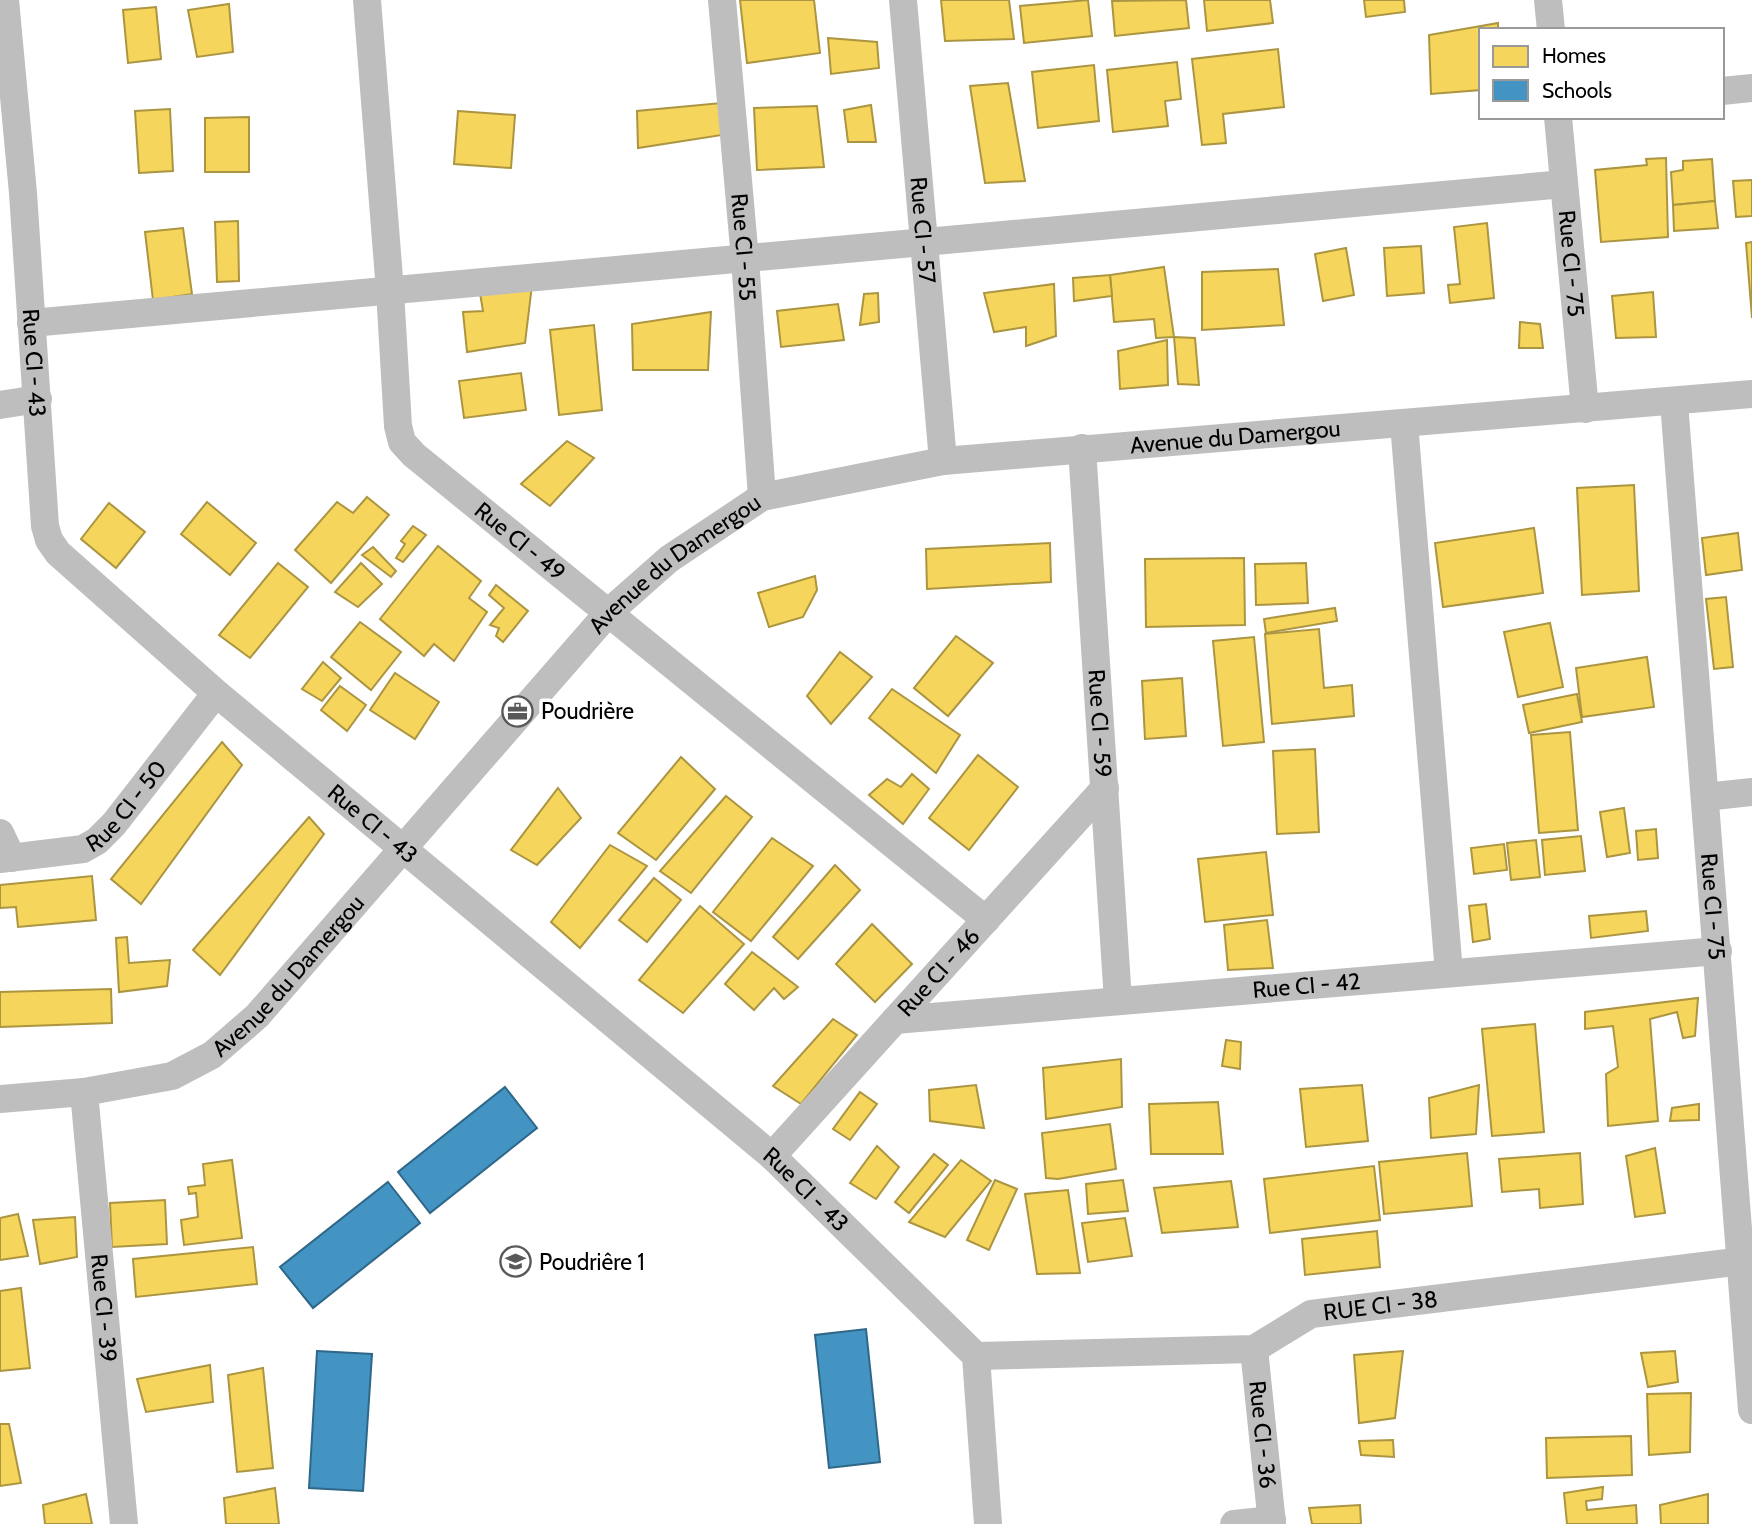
<svg xmlns="http://www.w3.org/2000/svg" width="1752" height="1524" font-family="Cabin,sans-serif">
  <rect width="100%" height="100%" fill="#fff"/>
  <!-- homes -->
  <g fill="#f6d55c" stroke="#ac9540" stroke-width="2">
    <polygon points="740,0 814,0 820,53 747,63"/>
    <polygon points="941,0 1009,0 1014,39 945,41"/>
    <polygon points="1088,0 1092,36 1024,43 1020,6"/>
    <polygon points="1186,0 1189,28 1115,36 1112,1"/>
    <polygon points="1204,0 1270,0 1273,23 1207,31"/>
    <polygon points="1364,0 1404,0 1405,12 1366,17"/>
    <polygon points="229,4 233,52 197,57 188,10"/>
    <polygon points="156,7 161,59 128,63 123,10"/>
    <polygon points="1498,23 1498,30 1481,30 1481,90 1431,94 1429,35"/>
    <polygon points="828,38 877,42 879,68 831,74"/>
    <polygon points="1278,49 1284,107 1223,114 1226,143 1202,145 1192,59"/>
    <polygon points="1177,62 1181,99 1165,101 1168,126 1113,132 1107,70"/>
    <polygon points="1094,65 1099,121 1038,128 1032,72"/>
    <polygon points="1008,83 1025,181 985,183 970,86"/>
    <polygon points="721,103 722,135 638,148 637,111"/>
    <polygon points="871,105 876,142 848,142 844,110"/>
    <polygon points="817,106 824,167 757,170 754,108"/>
    <polygon points="170,109 173,171 139,173 135,111"/>
    <polygon points="458,111 515,115 511,168 454,164"/>
    <polygon points="249,117 249,172 205,172 205,118"/>
    <polygon points="1666,158 1668,237 1601,242 1595,170 1647,165 1646,159"/>
    <polygon points="1712,159 1715,201 1673,205 1671,172 1683,170 1683,161"/>
    <polygon points="1752,180 1752,216 1736,217 1733,181"/>
    <polygon points="1715,201 1718,228 1674,231 1673,205"/>
    <polygon points="238,221 239,281 217,282 215,222"/>
    <polygon points="1487,223 1494,298 1450,303 1448,285 1460,284 1454,227"/>
    <polygon points="183,228 192,294 153,300 145,232"/>
    <polygon points="1752,242 1752,318 1746,243"/>
    <polygon points="1421,246 1424,293 1387,296 1384,248"/>
    <polygon points="1346,248 1354,295 1323,301 1315,254"/>
    <polygon points="1164,267 1174,337 1156,338 1154,319 1114,322 1110,275"/>
    <polygon points="1278,269 1284,325 1202,330 1202,272"/>
    <polygon points="1110,275 1112,296 1074,301 1073,278"/>
    <polygon points="1054,284 1056,336 1026,346 1026,327 994,332 984,293"/>
    <polygon points="532,285 525,343 467,352 463,312 483,311 480,293"/>
    <polygon points="1653,292 1656,337 1616,338 1612,296"/>
    <polygon points="878,293 879,322 860,325 864,294"/>
    <polygon points="838,304 844,340 781,347 777,311"/>
    <polygon points="711,312 708,370 633,370 632,324"/>
    <polygon points="1520,322 1540,324 1543,348 1519,348"/>
    <polygon points="594,325 602,410 559,415 550,330"/>
    <polygon points="1174,337 1195,338 1199,385 1178,384"/>
    <polygon points="1167,340 1168,385 1120,389 1118,351"/>
    <polygon points="521,373 526,410 464,418 459,381"/>
    <polygon points="567,441 594,458 550,506 521,484"/>
    <polygon points="1634,485 1639,591 1582,595 1577,488"/>
    <polygon points="367,497 389,515 331,583 295,550 337,502 353,513"/>
    <polygon points="207,502 256,543 230,575 181,534"/>
    <polygon points="109,503 145,532 116,568 81,539"/>
    <polygon points="413,526 426,535 403,562 396,558 405,544 401,541"/>
    <polygon points="1534,528 1543,593 1443,607 1435,543"/>
    <polygon points="1738,533 1742,570 1706,575 1702,538"/>
    <polygon points="1050,543 1051,582 927,589 926,549"/>
    <polygon points="438,546 481,581 469,598 487,612 454,661 434,644 424,656 380,619"/>
    <polygon points="373,547 396,571 391,577 362,555"/>
    <polygon points="1244,558 1245,625 1146,627 1145,559"/>
    <polygon points="278,563 308,587 250,658 219,635"/>
    <polygon points="361,563 382,584 358,607 335,592"/>
    <polygon points="1306,563 1308,603 1256,605 1255,564"/>
    <polygon points="815,576 817,590 803,617 769,627 758,593"/>
    <polygon points="496,585 528,611 503,642 496,636 499,628 490,625 504,608 489,595"/>
    <polygon points="1726,597 1733,667 1714,669 1706,599"/>
    <polygon points="1335,608 1337,621 1266,633 1264,619"/>
    <polygon points="360,622 401,652 371,690 331,657"/>
    <polygon points="1550,623 1563,687 1518,697 1504,632"/>
    <polygon points="1319,629 1324,688 1352,685 1354,716 1272,724 1265,634"/>
    <polygon points="956,636 993,663 948,716 914,688"/>
    <polygon points="1254,637 1264,742 1223,746 1213,641"/>
    <polygon points="840,652 872,677 831,724 807,696"/>
    <polygon points="1647,657 1654,707 1582,717 1576,668"/>
    <polygon points="323,662 341,678 322,701 302,689"/>
    <polygon points="395,673 439,702 415,739 370,710"/>
    <polygon points="1182,678 1186,736 1145,739 1142,681"/>
    <polygon points="340,686 366,705 347,731 321,710"/>
    <polygon points="892,689 960,735 936,773 869,718"/>
    <polygon points="1577,694 1582,722 1529,733 1523,705"/>
    <polygon points="1570,732 1578,830 1539,833 1531,735"/>
    <polygon points="222,742 242,765 141,904 111,879"/>
    <polygon points="1315,749 1319,832 1277,834 1273,751"/>
    <polygon points="978,755 1018,787 969,850 929,818"/>
    <polygon points="681,757 715,789 656,860 618,833"/>
    <polygon points="912,774 929,789 903,824 869,795 887,779 901,787"/>
    <polygon points="558,788 581,818 537,865 511,850"/>
    <polygon points="726,796 752,817 691,893 660,871"/>
    <polygon points="1624,808 1630,853 1607,857 1600,812"/>
    <polygon points="309,817 324,834 220,975 193,950"/>
    <polygon points="1656,829 1658,858 1638,860 1636,831"/>
    <polygon points="1581,836 1585,871 1545,875 1542,840"/>
    <polygon points="772,838 813,866 751,941 713,912"/>
    <polygon points="1536,840 1540,877 1511,880 1507,843"/>
    <polygon points="1504,844 1507,870 1474,874 1471,848"/>
    <polygon points="610,845 647,866 580,948 551,922"/>
    <polygon points="1266,852 1273,915 1205,922 1198,859"/>
    <polygon points="835,865 860,890 798,959 773,937"/>
    <polygon points="92,876 96,920 18,927 16,907 0,908 0,885"/>
    <polygon points="654,878 681,900 647,942 619,920"/>
    <polygon points="1486,904 1490,939 1473,942 1469,906"/>
    <polygon points="700,906 744,944 683,1013 639,980"/>
    <polygon points="1646,911 1648,931 1591,938 1589,916"/>
    <polygon points="1267,920 1273,968 1228,970 1224,925"/>
    <polygon points="872,924 912,964 875,1002 836,964"/>
    <polygon points="127,937 129,963 170,960 167,986 119,992 116,938"/>
    <polygon points="752,952 798,987 784,999 774,988 754,1010 725,984"/>
    <polygon points="111,989 112,1023 0,1027 0,992"/>
    <polygon points="1698,998 1695,1036 1683,1038 1677,1012 1650,1019 1658,1121 1608,1126 1606,1074 1618,1067 1613,1026 1585,1029 1585,1012"/>
    <polygon points="833,1019 857,1035 801,1104 773,1086"/>
    <polygon points="1535,1024 1544,1132 1492,1136 1482,1029"/>
    <polygon points="1226,1040 1241,1042 1240,1069 1222,1066"/>
    <polygon points="1121,1059 1122,1107 1046,1119 1043,1068"/>
    <polygon points="976,1085 984,1128 930,1121 929,1090"/>
    <polygon points="1362,1085 1368,1141 1306,1147 1300,1089"/>
    <polygon points="1479,1085 1476,1134 1431,1138 1429,1098"/>
    <polygon points="860,1092 877,1104 850,1140 833,1129"/>
    <polygon points="1218,1102 1223,1154 1151,1154 1149,1104"/>
    <polygon points="1699,1104 1699,1120 1670,1121 1672,1108"/>
    <polygon points="1110,1124 1116,1169 1058,1179 1046,1178 1042,1133"/>
    <polygon points="877,1146 899,1167 876,1199 850,1183"/>
    <polygon points="1655,1148 1665,1213 1635,1217 1626,1156"/>
    <polygon points="1467,1153 1472,1206 1384,1214 1379,1162"/>
    <polygon points="1580,1153 1583,1204 1540,1208 1539,1189 1502,1192 1499,1159"/>
    <polygon points="934,1154 948,1165 909,1213 895,1202"/>
    <polygon points="232,1160 242,1238 184,1245 181,1220 198,1217 196,1193 189,1194 188,1187 205,1185 203,1164"/>
    <polygon points="961,1160 991,1181 945,1237 909,1222"/>
    <polygon points="1374,1166 1380,1220 1270,1233 1264,1179"/>
    <polygon points="995,1180 1017,1189 989,1250 967,1240"/>
    <polygon points="1123,1180 1128,1211 1088,1214 1086,1184"/>
    <polygon points="1231,1181 1238,1227 1162,1233 1154,1188"/>
    <polygon points="1068,1190 1080,1273 1037,1274 1025,1194"/>
    <polygon points="165,1200 167,1244 112,1247 110,1203"/>
    <polygon points="18,1214 28,1256 0,1260 0,1218"/>
    <polygon points="75,1217 77,1257 40,1264 33,1220"/>
    <polygon points="1125,1218 1132,1256 1088,1262 1082,1223"/>
    <polygon points="1377,1231 1380,1267 1305,1275 1302,1239"/>
    <polygon points="253,1247 257,1284 136,1297 133,1259"/>
    <polygon points="21,1288 30,1368 0,1371 0,1291"/>
    <polygon points="1403,1351 1395,1418 1359,1423 1354,1355"/>
    <polygon points="1675,1351 1678,1382 1648,1387 1641,1353"/>
    <polygon points="210,1365 213,1402 146,1412 137,1379"/>
    <polygon points="263,1368 273,1468 237,1472 228,1375"/>
    <polygon points="1691,1393 1690,1452 1649,1455 1647,1394"/>
    <polygon points="0,1424 9,1424 21,1483 0,1486"/>
    <polygon points="1631,1436 1632,1475 1547,1478 1546,1438"/>
    <polygon points="1393,1440 1394,1457 1361,1455 1359,1441"/>
    <polygon points="1603,1487 1602,1499 1586,1501 1587,1510 1636,1505 1637,1524 1567,1524 1564,1493"/>
    <polygon points="275,1488 279,1524 226,1524 224,1498"/>
    <polygon points="86,1494 92,1524 45,1524 43,1505"/>
    <polygon points="1708,1494 1708,1524 1661,1524 1660,1505"/>
    <polygon points="1360,1505 1361,1524 1312,1524 1309,1508"/>
  </g>
  <!-- schools -->
  <g fill="#4393c3" stroke="#2f6788" stroke-width="2">
    <polygon points="505,1087 537,1128 430,1213 398,1172"/>
    <polygon points="388,1182 420,1223 313,1308 280,1267"/>
    <polygon points="866,1329 880,1462 829,1468 815,1335"/>
    <polygon points="317,1351 372,1354 363,1491 309,1488"/>
  </g>
  <g fill="none" stroke-linecap="round" stroke-linejoin="round">
    <!-- street -->
    <g stroke="#bebebe" stroke-width="28">
      <path id="s1" d="M5,0L23,193L45,526L49,540L58,553L216,693L772,1156L976,1356L988,1524"/>
      <path id="s2" d="M367,0L390,291L398,426L402,442L414,455L986,920"/>
      <path id="s3" d="M722,0L745,259L762,497"/>
      <path id="s4" d="M903,0L943,461"/>
      <polyline points="1548,0 1551,30"/>
      <polyline points="1722,91 1752,88"/>
      <path id="s5" d="M1558,117L1585,409"/>
      <polyline points="31,323 1564,184"/>
      <path id="s6" d="M1674,402L1752,1410"/>
      <polyline points="0,405 38,399"/>
      <polyline points="1404,423 1449,973"/>
      <path id="s7" d="M1082,448L1118,1001"/>
      <polyline points="1705,797 1752,792"/>
      <polyline points="0,833 12,858"/>
      <path id="s8" d="M0,859L83,849L97,841L114,824L216,693"/>
      <path id="s9" d="M895,1020L1718,951"/>
      <path id="s10" d="M84,1092L124,1524"/>
      <path id="s11" d="M0,1099L84,1092L172,1076L212,1055L257,1016L609,612L669,559L762,497L943,461L1752,394"/>
      <path id="s12" d="M772,1156L1105,788"/>
      <path id="s13" d="M1254,1349L1272,1524"/>
      <path id="s14" d="M976,1356L1254,1349L1311,1314L1752,1260"/>
      <polyline points="1234,1524 1272,1520"/>
    </g>
  </g>
  <!-- icons -->
  <defs>
    <symbol id="office-ring" viewBox="-11 -11 22 22"><circle r="9.5" fill="#fff" stroke="#595959" stroke-width="1.5"/><path d="M-6-3h4V-5.5h4V-3h4V5H-6ZM-1-4.5V-3h2v-1.5ZM-6 0V1H6V0Z" fill="#595959"/></symbol>
    <symbol id="school-ring" viewBox="-11 -11 22 22"><circle r="9.5" fill="#fff" stroke="#595959" stroke-width="1.5"/><path d="M0-5L7-2L0 1L-7-2ZM-4 1L0 2.5L4 1V4Q0 6-4 4Z" fill="#595959"/></symbol>
  </defs>
  <g fill-rule="evenodd">
    <use href="#office-ring" x="500" y="694" width="35" height="35"/>
    <use href="#school-ring" x="498" y="1244" width="35" height="35"/>
  </g>
  <g text-anchor="middle" stroke-width="7" stroke-linejoin="round" paint-order="stroke">
    <!-- street labels -->
    <g font-size="23" fill="#000" stroke="#fff">
      <text dy="8" stroke="none"><textPath href="#s4" startOffset="231">Rue CI - 57</textPath></text>
      <text dy="8" stroke="none"><textPath href="#s3" startOffset="248">Rue CI - 55</textPath></text>
      <text dy="8" stroke="none"><textPath href="#s5" startOffset="147">Rue CI - 75</textPath></text>
      <text dy="8" stroke="none"><textPath href="#s1" startOffset="364">Rue CI - 43</textPath></text>
      <text dy="8" stroke="none"><textPath href="#s11" startOffset="1484">Avenue du Damergou</textPath></text>
      <text dy="8" stroke="none"><textPath href="#s2" startOffset="598">Rue CI - 49</textPath></text>
      <text dy="8" stroke="none"><textPath href="#s11" startOffset="896">Avenue du Damergou</textPath></text>
      <text dy="8" stroke="none"><textPath href="#s7" startOffset="276">Rue CI - 59</textPath></text>
      <text dy="8" stroke="none"><textPath href="#s8" startOffset="145">Rue CI - 50</textPath></text>
      <text dy="8" stroke="none"><textPath href="#s1" startOffset="973">Rue CI - 43</textPath></text>
      <text dy="8" stroke="none"><textPath href="#s6" startOffset="506">Rue CI - 75</textPath></text>
      <text dy="8" stroke="none"><textPath href="#s12" startOffset="248">Rue CI - 46</textPath></text>
      <text dy="8" stroke="none"><textPath href="#s11" startOffset="329">Avenue du Damergou</textPath></text>
      <text dy="8" stroke="none"><textPath href="#s9" startOffset="413">Rue CI - 42</textPath></text>
      <text dy="8" stroke="none"><textPath href="#s1" startOffset="1540">Rue CI - 43</textPath></text>
      <text dy="8" stroke="none"><textPath href="#s14" startOffset="415">RUE CI - 38</textPath></text>
      <text dy="8" stroke="none"><textPath href="#s10" startOffset="217">Rue CI - 39</textPath></text>
      <text dy="8" stroke="none"><textPath href="#s13" startOffset="86">Rue CI - 36</textPath></text>
    </g>
    <!-- poi labels -->
    <g font-size="23" fill="#000" stroke="#fff" text-anchor="start">
      <text x="541" y="719">Poudrière</text>
      <text x="539" y="1270">Poudriêre 1</text>
    </g>
  </g>
  <!-- legend -->
  <rect x="1479" y="28" width="245" height="91" fill="#ffffff" stroke="#999999" stroke-width="2"/>
  <rect x="1493" y="46" width="35" height="21" fill="#f6d55c" stroke="#999999" stroke-width="2"/>
  <text x="1542" y="63" font-size="21" fill="#000000">Homes</text>
  <rect x="1493" y="80" width="35" height="21" fill="#4393c3" stroke="#999999" stroke-width="2"/>
  <text x="1542" y="98" font-size="21" fill="#000000">Schools</text>
</svg>
